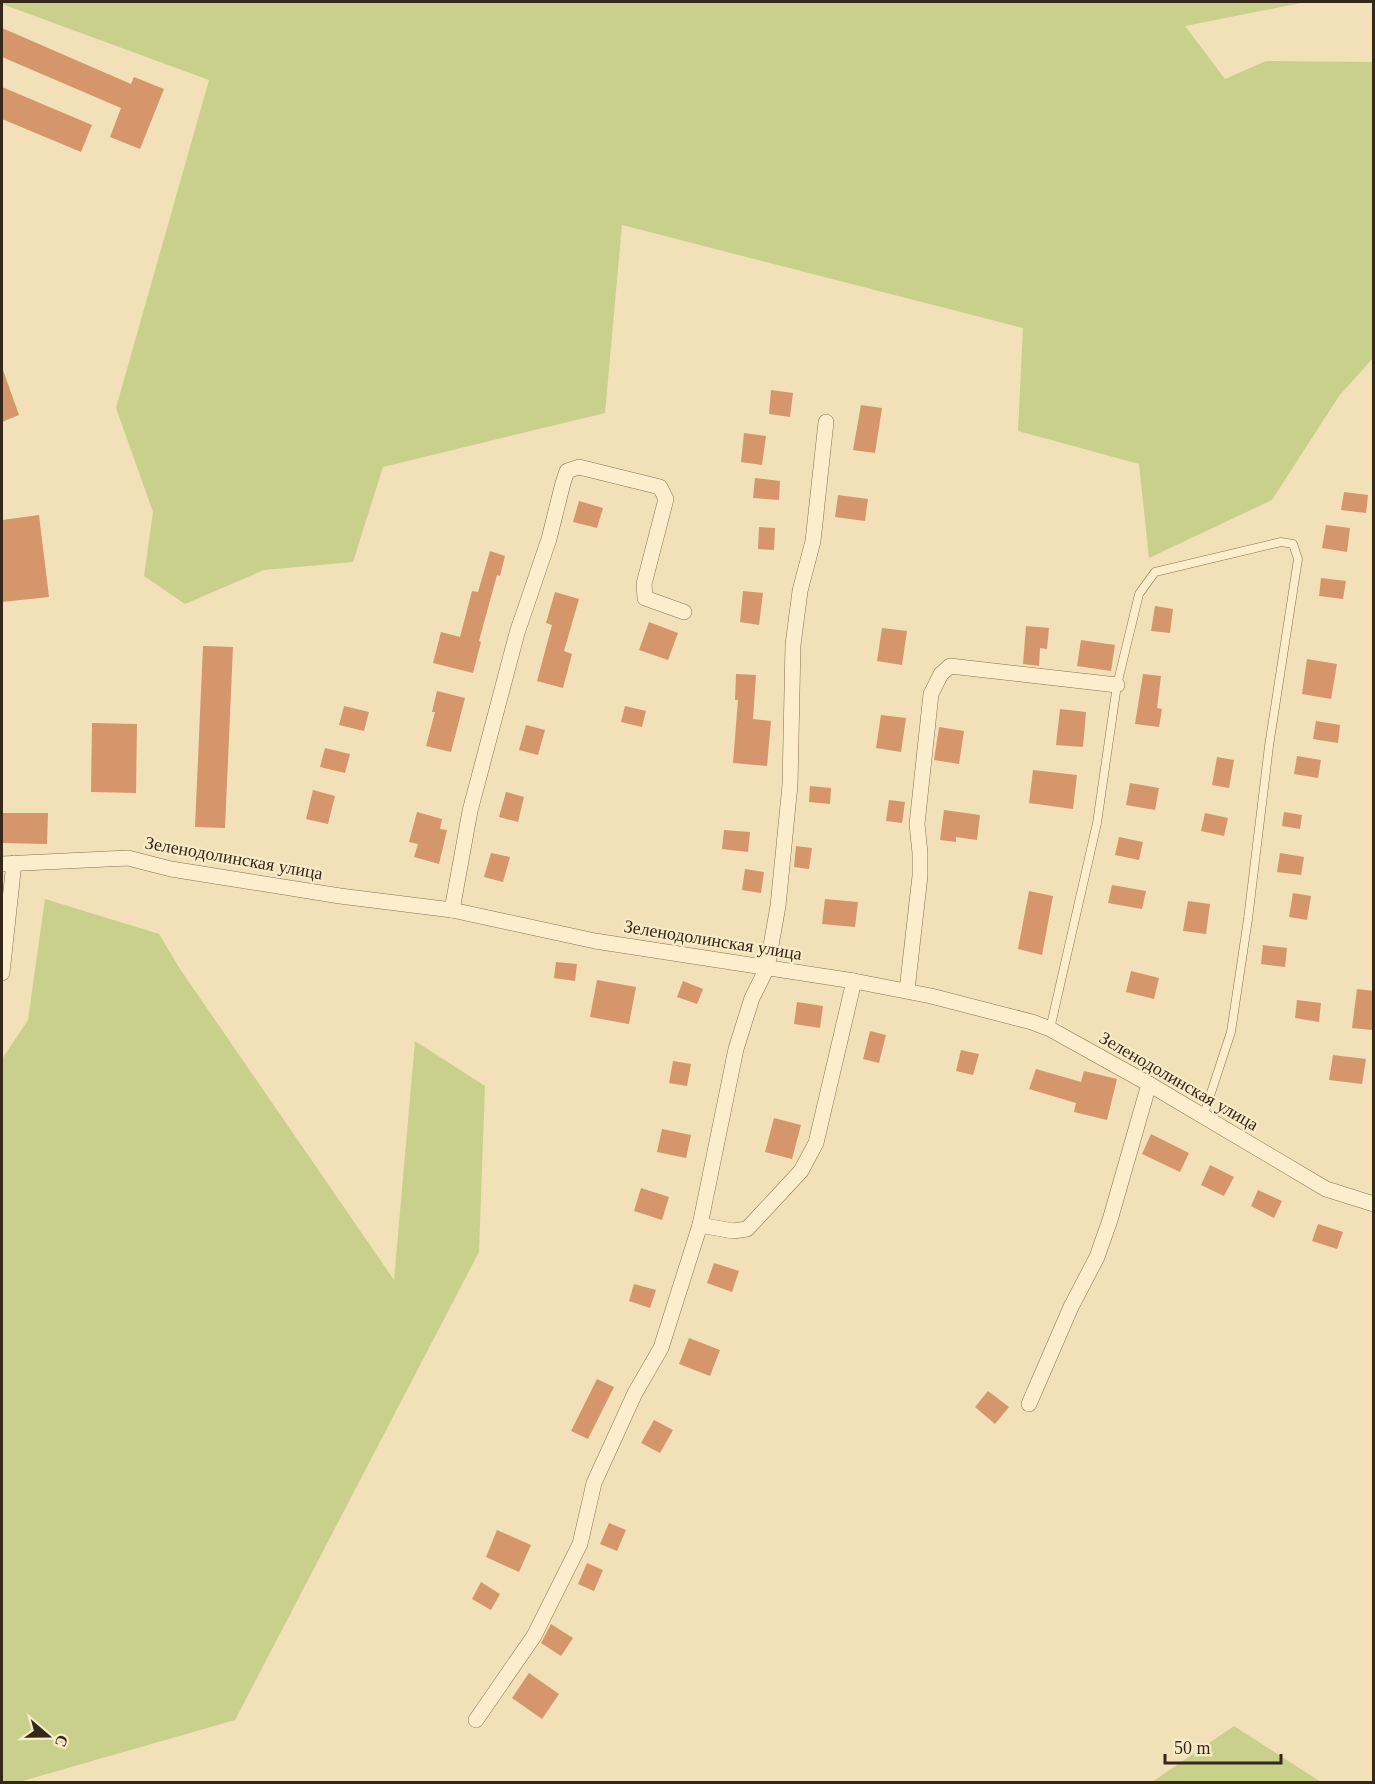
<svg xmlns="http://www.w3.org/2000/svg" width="1375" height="1784" font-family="'Times New Roman',serif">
  <rect width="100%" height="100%" fill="#f2e1b8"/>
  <!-- green -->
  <g fill="#c8d08c">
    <polygon points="2,2 1306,2 1185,26 1225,79 1266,61 1373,62 1373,358 1339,396 1272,500 1149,558 1139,464 1018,431 1023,328 622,225 605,413 383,467 353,562 264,570 185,604 144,576 153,512 116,408 209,80 2,4"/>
    <polygon points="45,899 159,934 180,969 394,1280 415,1041 485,1086 479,1252 235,1720 19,1782 2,1782 2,1059 28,1020"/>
    <polygon points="1234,1726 1321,1782 1152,1782"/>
  </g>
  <!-- building -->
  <g fill="#d4966a">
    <polygon points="2,28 131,84 134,77 164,89 140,149 110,137 121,108 2,57"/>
    <polygon points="2,87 92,125 81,152 2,119"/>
    <polygon points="3,370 19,415 2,422 2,371"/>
    <polygon points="771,390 793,393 790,417 769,414"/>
    <polygon points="861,405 882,408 875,453 853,450"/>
    <polygon points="744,433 766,436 762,465 741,462"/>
    <polygon points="755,478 780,481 779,500 753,498"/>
    <polygon points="1344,492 1368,495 1366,513 1341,510"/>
    <polygon points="838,495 868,499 865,521 835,517"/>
    <polygon points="579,501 603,508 597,528 573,522"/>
    <polygon points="39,515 49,597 2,602 2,520"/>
    <polygon points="1326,525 1350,528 1347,552 1322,548"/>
    <polygon points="759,527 775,528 774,550 758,549"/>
    <polygon points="490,551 505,556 500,576 497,575 479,641 481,642 473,673 433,663 441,632 460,637 472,591 478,592"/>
    <polygon points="1321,578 1346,581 1343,599 1319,596"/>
    <polygon points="743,591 763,593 759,625 740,622"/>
    <polygon points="555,592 579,599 564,651 572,654 563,688 537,681 552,625 546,623"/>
    <polygon points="1155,606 1173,609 1170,633 1151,631"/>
    <polygon points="649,622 678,633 668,660 639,650"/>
    <polygon points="1026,626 1049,628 1047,649 1040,648 1039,666 1023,664"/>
    <polygon points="882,628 907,631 902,665 877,661"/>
    <polygon points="1081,640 1115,645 1111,671 1077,666"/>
    <polygon points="203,646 233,647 225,828 195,827"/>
    <polygon points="1307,659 1337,664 1331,699 1302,694"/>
    <polygon points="736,674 756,675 753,719 771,721 767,766 733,763 738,700 735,700"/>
    <polygon points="1143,674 1161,676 1157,708 1162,709 1159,727 1135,724"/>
    <polygon points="437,691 465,698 451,752 426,746 435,712 432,712"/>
    <polygon points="344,706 369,712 364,731 339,725"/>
    <polygon points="625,706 646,711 642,727 621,722"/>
    <polygon points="1060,709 1086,712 1083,747 1056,745"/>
    <polygon points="881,715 906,718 901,752 876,748"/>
    <polygon points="1316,721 1340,725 1338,743 1313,739"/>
    <polygon points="92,723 137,724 136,793 91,792"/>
    <polygon points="526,725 545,730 538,755 519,750"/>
    <polygon points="939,727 964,731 959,764 934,760"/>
    <polygon points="325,748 350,754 345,773 320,767"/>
    <polygon points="1297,756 1321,760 1318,778 1294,774"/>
    <polygon points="1217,757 1234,760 1229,788 1212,785"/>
    <polygon points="1033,770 1077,775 1073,809 1029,803"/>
    <polygon points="1130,783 1159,788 1155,810 1126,805"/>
    <polygon points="810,786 831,788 830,804 809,802"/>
    <polygon points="313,790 335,796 328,824 306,819"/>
    <polygon points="506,792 524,797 518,822 499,817"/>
    <polygon points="889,800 905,802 902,823 886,821"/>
    <polygon points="944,810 980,815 977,840 956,837 956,842 940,840"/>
    <polygon points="417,812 442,819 440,829 447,830 439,864 414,857 418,844 409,842"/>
    <polygon points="1284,812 1302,815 1300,829 1282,826"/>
    <polygon points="2,813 48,813 47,844 2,843"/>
    <polygon points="1205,813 1228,818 1224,836 1201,831"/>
    <polygon points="724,830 750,832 748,852 722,849"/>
    <polygon points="1119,837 1143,842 1139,860 1115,855"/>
    <polygon points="796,846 812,848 809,869 794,867"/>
    <polygon points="491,853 510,857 503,882 484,877"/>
    <polygon points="1280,853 1304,857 1301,875 1277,872"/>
    <polygon points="745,869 764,872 761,893 742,890"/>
    <polygon points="1112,885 1146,891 1142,909 1108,903"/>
    <polygon points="1029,891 1053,896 1042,955 1018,949"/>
    <polygon points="1293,893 1311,896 1307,920 1289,917"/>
    <polygon points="825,899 858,902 855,927 822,924"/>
    <polygon points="1188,901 1210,904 1206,934 1183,931"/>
    <polygon points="1263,945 1287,948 1285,967 1261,964"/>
    <polygon points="556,962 577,964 575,981 554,978"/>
    <polygon points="1131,971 1159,978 1154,999 1126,992"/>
    <polygon points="597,980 636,987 629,1024 590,1017"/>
    <polygon points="683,981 703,989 697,1004 677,997"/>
    <polygon points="1357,989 1374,991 1372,1030 1352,1028"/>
    <polygon points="1297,1000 1321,1003 1319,1022 1295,1018"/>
    <polygon points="797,1002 823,1006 820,1028 794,1024"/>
    <polygon points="870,1031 886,1035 879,1063 863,1059"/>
    <polygon points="961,1050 979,1054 973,1075 956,1071"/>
    <polygon points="1333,1055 1366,1059 1362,1084 1329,1080"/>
    <polygon points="673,1061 691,1064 687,1086 669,1083"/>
    <polygon points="1036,1069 1081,1082 1084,1071 1117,1079 1107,1120 1074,1112 1076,1103 1029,1089"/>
    <polygon points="774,1118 801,1125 792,1159 765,1152"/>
    <polygon points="662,1129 691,1135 686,1158 657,1152"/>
    <polygon points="1151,1134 1189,1153 1180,1172 1142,1154"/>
    <polygon points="1210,1165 1234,1177 1224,1196 1201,1185"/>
    <polygon points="641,1188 669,1197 662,1220 634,1211"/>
    <polygon points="1258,1190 1282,1201 1274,1218 1251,1206"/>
    <polygon points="1318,1224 1343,1232 1337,1249 1312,1241"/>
    <polygon points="714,1263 739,1271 732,1292 707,1283"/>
    <polygon points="634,1284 656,1290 650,1308 629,1301"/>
    <polygon points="689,1338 720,1350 710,1376 679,1364"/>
    <polygon points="597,1379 614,1387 588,1439 571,1431"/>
    <polygon points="988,1391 1009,1407 995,1424 975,1407"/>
    <polygon points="654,1420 673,1430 660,1453 641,1443"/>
    <polygon points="609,1523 626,1530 617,1551 600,1544"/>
    <polygon points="497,1530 531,1545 519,1572 486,1557"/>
    <polygon points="587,1563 603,1570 594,1591 578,1584"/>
    <polygon points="481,1582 500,1594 491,1610 472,1599"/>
    <polygon points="551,1624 573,1638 561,1656 541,1643"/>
    <polygon points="529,1673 559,1694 542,1719 512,1698"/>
  </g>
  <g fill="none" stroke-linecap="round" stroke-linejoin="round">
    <defs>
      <polyline id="lane" points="1050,1029 1097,823 1117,685 1139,594 1155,572 1281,542 1293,544 1298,559 1269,746 1248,919 1231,1032 1203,1117"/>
      <g id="street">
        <polyline points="2,864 128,858 171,869 340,896 452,910 595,941 854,981 931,996 1032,1022 1050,1029 1149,1084 1326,1189 1374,1204"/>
        <polyline points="452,910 470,811 517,633 549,539 563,483 567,471 579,467 660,487 666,499 644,584 645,598 684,612"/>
        <polyline points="2,973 14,863"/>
        <polyline points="907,990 920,876 920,853 917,824 931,694 941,674 950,666 1117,685"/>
        <polyline points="700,1225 733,1231 747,1229 801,1171 816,1143 854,981"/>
        <polyline points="1029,1404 1071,1307 1097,1257 1110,1220 1149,1084"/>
        <polyline points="476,1720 534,1636 580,1544 594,1483 635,1393 661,1348 700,1225 736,1049 752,998 767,968 778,906 790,785 793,645 800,591 813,541 826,422"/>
      </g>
    </defs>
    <!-- lane casing -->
    <use href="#lane" stroke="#896f52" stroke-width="9"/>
    <!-- street casing -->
    <use href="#street" stroke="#896f52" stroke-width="16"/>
    <!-- lane -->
    <use href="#lane" stroke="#fceecc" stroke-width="8"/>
    <!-- street -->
    <use href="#street" stroke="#fceecc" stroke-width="15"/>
  </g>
  <g text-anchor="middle" stroke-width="4.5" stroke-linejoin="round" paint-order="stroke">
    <!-- street labels -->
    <g font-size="18" fill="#362719" stroke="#f8ebc8">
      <text transform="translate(234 858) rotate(10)" y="6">Зеленодолинская улица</text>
      <text transform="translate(713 940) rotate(9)" y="6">Зеленодолинская улица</text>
      <text transform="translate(1179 1081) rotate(30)" y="6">Зеленодолинская улица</text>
    </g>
  </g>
  <!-- border -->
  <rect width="1375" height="1784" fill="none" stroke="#362719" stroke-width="6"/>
  <!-- north arrow -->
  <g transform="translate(48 1736) rotate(110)" stroke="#f8ebc8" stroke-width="4.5" paint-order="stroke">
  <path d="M0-4.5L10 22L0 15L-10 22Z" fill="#362719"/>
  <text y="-9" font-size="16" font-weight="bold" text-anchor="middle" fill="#362719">С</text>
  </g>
  <!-- scale -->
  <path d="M1165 1754v9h116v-9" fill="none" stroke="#362719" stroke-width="3"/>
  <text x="1174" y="1754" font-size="18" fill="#362719" stroke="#f8ebc8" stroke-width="4.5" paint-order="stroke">50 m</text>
</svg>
